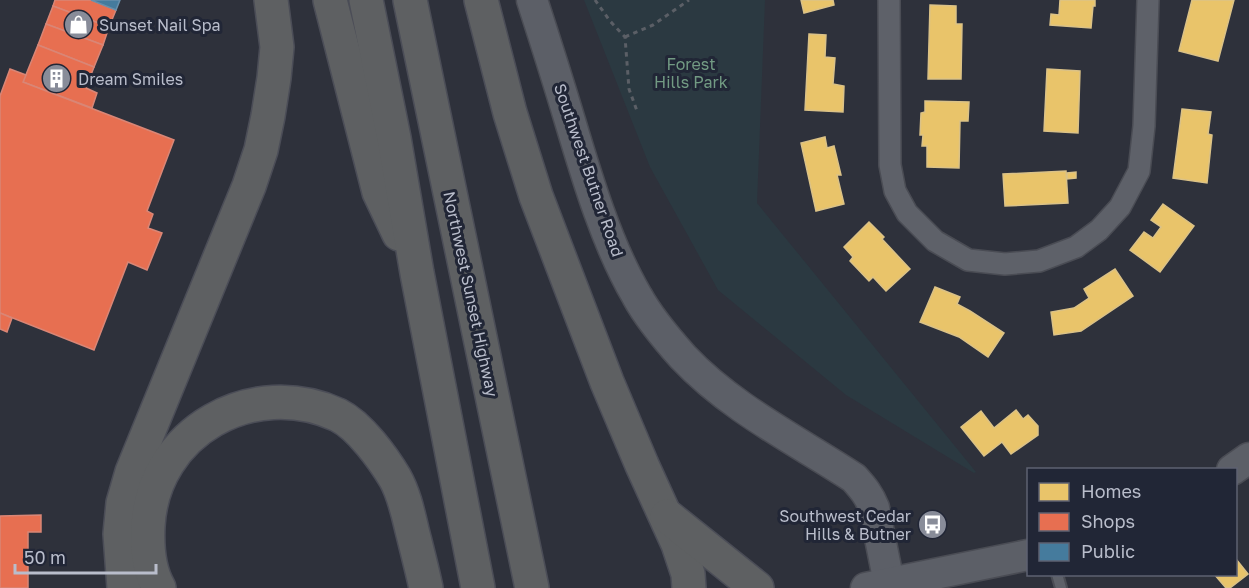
<svg xmlns="http://www.w3.org/2000/svg" width="1249" height="588" font-family="'Golos Text',sans-serif">
  <rect width="100%" height="100%" fill="#2e313b"/>
  <!-- green -->
  <polygon fill="#2b3941" points="584,0 765,0 757,203 976,472 974,473 846,395 718,290 650,167"/>
  <!-- homes -->
  <g fill="#e9c46a" stroke="#dbc287" stroke-width="1.5">
    <polygon points="801,0 833,0 834,5 804,13"/>
    <polygon points="1060,0 1095,0 1095,6 1093,6 1091,28 1050,25 1051,14 1059,15"/>
    <polygon points="1192,0 1234,0 1218,61 1179,51"/>
    <polygon points="930,5 956,6 956,24 962,24 961,79 928,79"/>
    <polygon points="809,34 826,35 825,57 835,58 833,84 844,86 843,112 805,110"/>
    <polygon points="1047,69 1080,71 1078,133 1044,131"/>
    <polygon points="925,101 969,102 968,121 960,121 959,168 927,167 927,146 922,146 923,135 920,135 921,113 925,112"/>
    <polygon points="1182,109 1211,112 1208,134 1212,135 1207,183 1173,178"/>
    <polygon points="825,137 827,148 834,146 841,175 837,175 844,204 816,211 801,143"/>
    <polygon points="1066,171 1068,203 1005,206 1003,174"/>
    <polygon points="1076,172 1076,178 1067,179 1067,173"/>
    <polygon points="1163,204 1194,226 1160,272 1130,250 1144,232 1153,238 1161,227 1151,220"/>
    <polygon points="869,222 884,237 882,239 910,269 886,291 873,277 869,281 850,261 853,257 844,247"/>
    <polygon points="1115,269 1133,296 1081,331 1054,335 1051,312 1074,308 1089,298 1084,289"/>
    <polygon points="935,287 960,297 957,304 970,311 1004,333 988,357 959,337 920,322"/>
    <polygon points="1016,410 1023,419 1028,415 1038,426 1038,435 1011,454 1002,442 984,456 961,427 981,411 994,428"/>
    <polygon points="1236,559 1248,574 1230,588 1226,588 1214,574 1236,574"/>
  </g>
  <!-- shops -->
  <g fill="#e76f51" stroke="#d98676" stroke-width="1.5">
    <polygon points="55,0 91,0 116,10 109,27 53,6"/>
    <polygon points="53,6 109,27 103,45 46,24"/>
    <polygon points="46,24 103,45 94,67 38,45"/>
    <polygon points="38,45 94,67 86,88 97,93 92,108 23,82"/>
    <polygon points="10,69 26,75 23,82 174,140 147,211 153,214 148,228 162,233 147,270 128,262 94,350 0,313 0,96"/>
    <polygon points="0,313 12,318 7,332 0,329"/>
    <polygon points="41,515 41,532 28,532 28,588 0,588 0,516"/>
  </g>
  <!-- public -->
  <polygon fill="#457b9d" stroke="#688fab" stroke-width="1.5" points="91,0 120,0 116,10"/>
  <g fill="none" stroke-linecap="round" stroke-linejoin="round">
    <defs>
      <polyline id="lane" points="1057,574 1061,588"/>
      <polyline id="street" points="889,0 890,165 895,191 907,213 935,241 968,260 1005,264 1039,261 1076,247 1099,230 1120,207 1139,171 1144,126 1148,0"/>
      <g id="secondary">
        <path d="M532,0C545,40 558,81 570,121C587,178 607,245 637,296C649,318 666,338 683,357C731,408 796,440 854,478C863,488 869,495 874,508L890,588"/>
        <polyline points="1232,470 1249,458"/>
        <polyline points="866,588 1028,555"/>
      </g>
      <g id="highway">
        <polyline points="330,0 379,192 399,234"/>
        <polyline points="366,0 394,138 417,273 478,588"/>
        <polyline points="410,0 532,588"/>
        <polyline points="481,0 510,113 536,196 607,382 642,465 678,544 688,574 689,588"/>
        <polyline points="667,516 757,588"/>
        <polyline points="124,588 120,534 123,503 132,472 249,186 261,150 268,116 274,78 277,47 271,0"/>
        <path d="M159,588C148,569 147,547 148,526C153,431 253,376 338,415C360,426 383,458 395,478C404,494 408,513 412,530C417,550 422,569 426,588"/>
      </g>
    </defs>
    <!-- lane casing -->
    <use href="#lane" stroke="#4a4c54" stroke-width="14"/>
    <!-- street casing -->
    <use href="#street" stroke="#4a4c54" stroke-width="24"/>
    <!-- secondary casing -->
    <use href="#secondary" stroke="#4a4c54" stroke-width="33"/>
    <!-- highway casing -->
    <use href="#highway" stroke="#4b4d57" stroke-width="36"/>
    <!-- path -->
    <g stroke="#5b5f66" stroke-width="3" stroke-dasharray="4.5 4.5" stroke-linecap="butt">
      <polyline points="595,0 610,21 625,37 629,89 637,111"/>
      <polyline points="625,37 653,25 689,0"/>
    </g>
    <!-- lane -->
    <use href="#lane" stroke="#5e6169" stroke-width="10"/>
    <!-- street -->
    <use href="#street" stroke="#5e6169" stroke-width="21"/>
    <!-- secondary -->
    <use href="#secondary" stroke="#5c5f67" stroke-width="30"/>
    <!-- highway -->
    <use href="#highway" stroke="#5e6062" stroke-width="33"/>
  </g>
  <!-- icons -->
  <defs>
    <symbol id="shop-disc" viewBox="-11 -11 22 22"><circle r="9.5" fill="#888c99" stroke="#212636"/><path d="M-5-2.5h2.3a2.7 3.5 0 0 1 5.4 0H5L5.5 6h-11ZM-1.5-2.5h3a1.5 2.3 0 0 0-3 0Z" fill="#fff"/></symbol>
    <symbol id="building-disc" viewBox="-11 -11 22 22"><circle r="9.5" fill="#888c99" stroke="#212636"/><path d="M-4-6H4V6H1V3H-1V6H-4ZM-2.5-4.3h1.7v1.8h-1.7ZM.8-4.3h1.7v1.8H.8ZM-2.5-1h1.7V.8h-1.7ZM.8-1h1.7V.8H.8Z" fill="#fff"/></symbol>
    <symbol id="bus-disc" viewBox="-11 -11 22 22"><circle r="9.5" fill="#888c99" stroke="#212636"/><path d="M-5-6H5V4H4V6H2V4H-2V6H-4V4H-5ZM-3.5-4V0h7V-4ZM-3.5 1.2v1.5H-2V1.2ZM2 1.2v1.5H3.5V1.2Z" fill="#fff"/></symbol>
  </defs>
  <g fill-rule="evenodd">
    <use href="#shop-disc" x="62" y="8" width="33" height="33"/>
    <use href="#building-disc" x="40" y="62" width="33" height="33"/>
    <use href="#bus-disc" x="916" y="508" width="33" height="33"/>
  </g>
  <g text-anchor="middle" stroke-width="6" stroke-linejoin="round" paint-order="stroke">
    <!-- poi labels -->
    <g font-size="16" fill="#b9bdcb" stroke="#212636" text-anchor="start">
      <text x="99" y="31">Sunset Nail Spa</text>
      <text x="78" y="85">Dream Smiles</text>
      <text x="911" y="522" text-anchor="end">Southwest Cedar<tspan x="911" dy="18">Hills &amp; Butner</tspan></text>
    </g>
    <!-- park labels -->
    <g font-size="16" fill="#729a83" stroke="#212636">
      <text x="691" y="70">Forest<tspan x="691" dy="18">Hills Park</tspan></text>
    </g>
    <!-- street labels -->
    <g font-size="16" fill="#b9bdcb" stroke="#212636">
      <text transform="translate(589 170) rotate(71)" y="6">Southwest Butner Road</text>
      <text transform="translate(471 294) rotate(78)" y="6">Northwest Sunset Highway</text>
    </g>
  </g>
  <!-- legend -->
  <rect x="1027" y="468" width="210" height="108" fill="#212636" stroke="#5e6272" stroke-width="1.5"/>
  <rect x="1039" y="483" width="30" height="18" fill="#e9c46a" stroke="#5e6272" stroke-width="1.5"/>
  <text x="1081" y="498" font-size="18" fill="#b9bdcb">Homes</text>
  <rect x="1039" y="513" width="30" height="18" fill="#e76f51" stroke="#5e6272" stroke-width="1.5"/>
  <text x="1081" y="528" font-size="18" fill="#b9bdcb">Shops</text>
  <rect x="1039" y="543" width="30" height="18" fill="#457b9d" stroke="#5e6272" stroke-width="1.5"/>
  <text x="1081" y="558" font-size="18" fill="#b9bdcb">Public</text>
  <!-- scale -->
  <path d="M15 564v9h141v-9" fill="none" stroke="#b9bdcb" stroke-width="3"/>
  <text x="24" y="564" font-size="18" fill="#b9bdcb" stroke="#212636" stroke-width="4.5" paint-order="stroke">50 m</text>
</svg>
